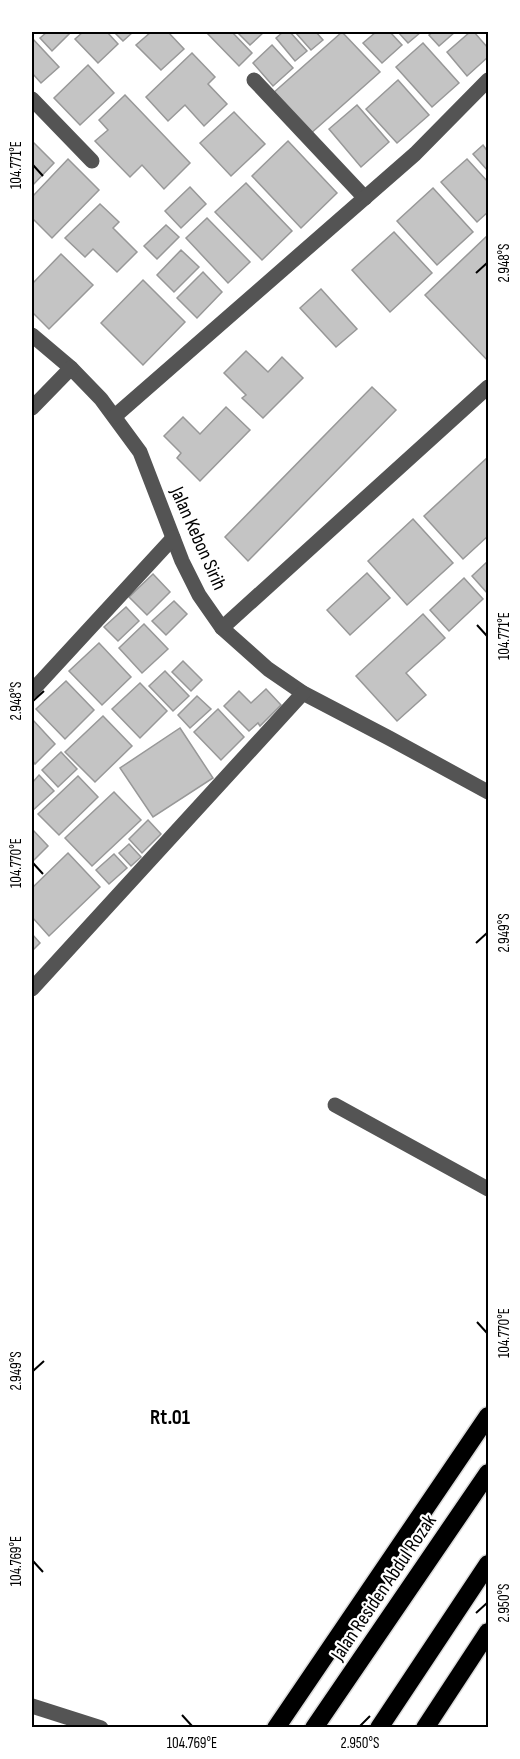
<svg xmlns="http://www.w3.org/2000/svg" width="520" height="1759" font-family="'Sofia Sans Condensed',sans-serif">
  <rect width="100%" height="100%" fill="#fff"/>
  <!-- building -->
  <g fill="#c4c4c4" stroke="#989898" stroke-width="1.5">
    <polygon points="47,32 66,32 69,34 52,51 40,38"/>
    <polygon points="83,32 107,32 118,44 98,63 75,39"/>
    <polygon points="114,32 133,32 123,41"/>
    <polygon points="151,32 168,32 184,49 161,70 136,45"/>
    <polygon points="206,32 232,32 252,53 239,66"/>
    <polygon points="237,32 264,32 250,45"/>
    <polygon points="283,32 290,32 307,51 295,61 276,38"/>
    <polygon points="295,32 316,32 323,40 311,50"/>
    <polygon points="342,32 380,72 309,135 272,94"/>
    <polygon points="376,32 390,32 402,45 382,63 363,43"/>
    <polygon points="398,32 421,32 408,43"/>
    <polygon points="433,32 455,32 439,46 429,35"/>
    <polygon points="470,32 474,32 488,48 488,57 467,76 447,52"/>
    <polygon points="32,38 59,67 41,83 32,73"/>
    <polygon points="423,43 459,83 432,107 396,67"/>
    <polygon points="272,45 293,68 273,86 253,63"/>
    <polygon points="192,53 215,77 208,84 227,104 204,126 185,105 168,121 146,97"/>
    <polygon points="88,65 114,93 80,125 54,98"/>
    <polygon points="398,80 429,115 397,143 366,109"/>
    <polygon points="125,95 190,163 164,189 142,165 130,177 95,141 108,130 99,120"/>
    <polygon points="357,105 389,142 361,167 329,129"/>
    <polygon points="234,112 265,144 231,176 200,143"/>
    <polygon points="32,141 54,163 32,186"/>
    <polygon points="288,141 337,193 301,228 252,176"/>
    <polygon points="483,145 488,152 488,171 473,154"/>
    <polygon points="68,159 99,190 52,238 32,218 32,197"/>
    <polygon points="467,159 488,182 488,212 477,222 441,182"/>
    <polygon points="246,183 292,231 262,260 215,212"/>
    <polygon points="190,187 206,204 181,228 165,211"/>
    <polygon points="433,188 473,232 437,265 397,221"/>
    <polygon points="100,204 119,222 113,228 137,252 117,272 93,249 85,257 65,238"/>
    <polygon points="207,218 250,262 228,283 186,238"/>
    <polygon points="166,225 179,237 157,259 144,246"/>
    <polygon points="394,232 432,273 390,312 352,270"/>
    <polygon points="488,235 488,361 425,295"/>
    <polygon points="181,250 199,267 174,292 157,275"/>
    <polygon points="61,254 93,285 49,329 32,312 32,284"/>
    <polygon points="203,272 222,292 197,318 177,298"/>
    <polygon points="143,280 185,322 143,365 101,323"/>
    <polygon points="321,289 357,329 336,347 300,308"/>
    <polygon points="246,351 268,372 282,357 303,378 263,418 242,398 246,395 224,373"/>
    <polygon points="372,387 396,410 248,561 225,537"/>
    <polygon points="226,407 250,430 200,481 177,458 181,453 164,436 183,417 200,434"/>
    <polygon points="488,457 488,536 463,559 424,516"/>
    <polygon points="413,519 453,563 407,605 368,561"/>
    <polygon points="488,561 488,594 472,576"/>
    <polygon points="367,573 390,598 350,635 327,610"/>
    <polygon points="153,574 170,592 147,615 129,597"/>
    <polygon points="464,578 483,599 449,631 430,610"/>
    <polygon points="174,601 187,614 166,635 152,621"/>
    <polygon points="126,607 139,621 118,641 104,627"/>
    <polygon points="423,614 445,638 406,673 426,695 397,721 356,676"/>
    <polygon points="144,624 168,649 142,673 119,648"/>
    <polygon points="99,643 131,677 102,705 69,671"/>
    <polygon points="183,661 202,680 191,691 172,672"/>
    <polygon points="165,671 189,696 173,711 149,686"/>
    <polygon points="66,681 94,710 65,739 36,709"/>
    <polygon points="140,683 167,711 140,738 112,709"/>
    <polygon points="266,689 281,705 260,726 258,723 249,731 224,706 239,691 251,703"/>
    <polygon points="197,696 211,709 190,728 178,715"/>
    <polygon points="218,709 244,737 221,760 194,732"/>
    <polygon points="103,716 132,746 95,782 65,752"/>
    <polygon points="32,719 55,744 35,764 32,760"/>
    <polygon points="180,728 213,778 153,817 120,768"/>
    <polygon points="61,752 77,769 58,787 42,770"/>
    <polygon points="39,775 54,791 32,811 32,783"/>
    <polygon points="78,776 98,797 59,835 38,814"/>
    <polygon points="114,792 141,820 92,866 65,838"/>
    <polygon points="148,820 161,834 142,853 129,839"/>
    <polygon points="32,829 48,846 32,862"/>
    <polygon points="129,844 141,857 131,866 119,853"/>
    <polygon points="68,853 100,887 49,936 32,917 32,888"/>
    <polygon points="114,854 127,868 109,884 96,870"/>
    <polygon points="32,934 40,943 32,951"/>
  </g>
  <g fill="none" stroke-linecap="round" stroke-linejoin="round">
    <defs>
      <g id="highway">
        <polyline points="276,1728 488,1416"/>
        <polyline points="314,1728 488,1473"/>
        <polyline points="379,1728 488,1564"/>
        <polyline points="425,1728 488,1632"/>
      </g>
    </defs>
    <!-- highway casing -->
    <use href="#highway" stroke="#dbdbdb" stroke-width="21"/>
    <!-- minor -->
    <g stroke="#545454" stroke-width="15">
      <polyline points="254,80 365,198"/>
      <polyline points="32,99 92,161"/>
      <polyline points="32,335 71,368 101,399 140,452 182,561 199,595 222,628 268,669 303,693 389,738 488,792"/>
      <polyline points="32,408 71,368"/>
      <polyline points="115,416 415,154 488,80"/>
      <polyline points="222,628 488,387"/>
      <polyline points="32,691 173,538"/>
      <polyline points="32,989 303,693"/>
      <polyline points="335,1105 488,1189"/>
      <polyline points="32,1706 101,1728"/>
    </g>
    <!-- highway -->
    <use href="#highway" stroke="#000" stroke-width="18"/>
  </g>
  <!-- ticks -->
  <path fill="none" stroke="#000" stroke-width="2" d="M33,165L43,176M476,273L487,263M477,625L487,636M33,701L44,691M33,863L43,874M476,943L487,933M477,1322L487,1333M33,1371L44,1361M33,1561L43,1572M476,1613L487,1603M182,1715L192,1726M360,1726L370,1716"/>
  <g text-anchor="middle" stroke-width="4.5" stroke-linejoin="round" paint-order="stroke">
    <!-- street labels -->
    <g font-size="20" fill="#000" stroke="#fff">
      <text transform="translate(199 538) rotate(66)" y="7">Jalan Kebon Sirih</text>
      <text transform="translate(383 1587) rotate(-56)" y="7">Jalan Residen Abdul Rozak</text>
    </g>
    <!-- neighbourhood labels -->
    <g font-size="21" font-weight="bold" fill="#000" stroke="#fff">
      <text x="170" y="1424">Rt.01</text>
    </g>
  </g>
  <!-- border -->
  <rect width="520" height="1759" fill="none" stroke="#ffffff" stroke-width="66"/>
  <rect x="33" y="33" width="454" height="1693" fill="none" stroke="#000" stroke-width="2"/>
  <g font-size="15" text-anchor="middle" fill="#000">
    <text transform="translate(16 165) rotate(-90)" y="5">104.771°E</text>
    <text transform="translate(504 263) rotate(-90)" y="5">2.948°S</text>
    <text transform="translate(504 636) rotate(-90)" y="5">104.771°E</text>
    <text transform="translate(16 701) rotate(-90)" y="5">2.948°S</text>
    <text transform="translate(16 863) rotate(-90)" y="5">104.770°E</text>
    <text transform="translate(504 933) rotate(-90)" y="5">2.949°S</text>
    <text transform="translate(504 1333) rotate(-90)" y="5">104.770°E</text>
    <text transform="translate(16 1371) rotate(-90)" y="5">2.949°S</text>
    <text transform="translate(16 1561) rotate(-90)" y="5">104.769°E</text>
    <text transform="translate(504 1603) rotate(-90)" y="5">2.950°S</text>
    <text x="192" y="1748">104.769°E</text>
    <text x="360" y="1748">2.950°S</text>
  </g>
</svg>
